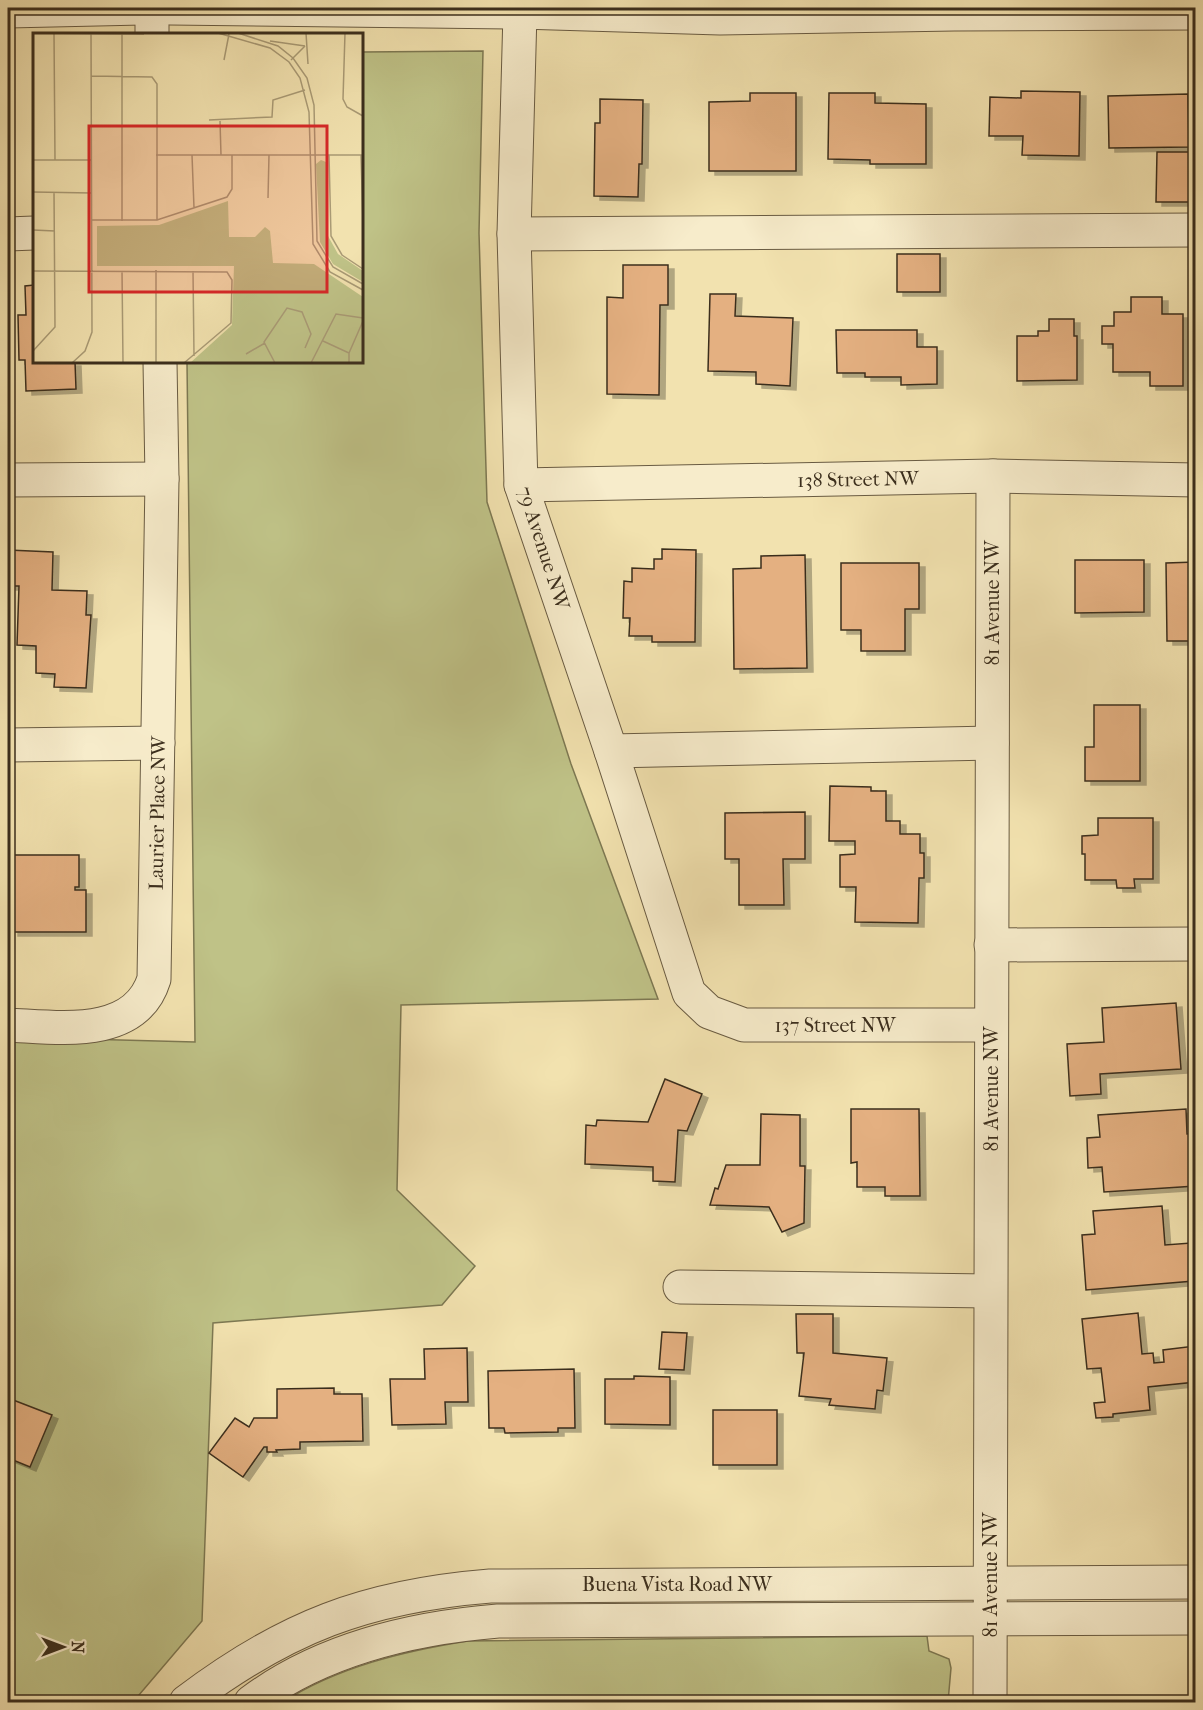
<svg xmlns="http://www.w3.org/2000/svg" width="1203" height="1710" font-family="'IM FELL French Canon',serif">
  <defs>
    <filter id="shadow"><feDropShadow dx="6" dy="4" stdDeviation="0" flood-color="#0004"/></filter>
  </defs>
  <rect width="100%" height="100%" fill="#f2e2af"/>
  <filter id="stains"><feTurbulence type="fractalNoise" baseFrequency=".00333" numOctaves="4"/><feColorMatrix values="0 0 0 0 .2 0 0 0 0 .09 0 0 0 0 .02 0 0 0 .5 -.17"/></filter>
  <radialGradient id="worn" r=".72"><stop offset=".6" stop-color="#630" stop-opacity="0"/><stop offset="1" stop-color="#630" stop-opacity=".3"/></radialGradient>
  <!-- green -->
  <g fill="#bfc287" stroke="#7d7852" stroke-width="1.5">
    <polygon points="483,51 479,233 487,502 571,764 658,999 401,1005 397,1190 475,1266 442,1305 213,1323 202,1621 133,1702 8,1702 8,1037 195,1042 187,362 362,362 362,52"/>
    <path d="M927,1636L929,1651L949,1659L951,1668L948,1702H283C338,1667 404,1651 468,1641Z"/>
  </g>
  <!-- building -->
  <g fill="#e4b081" stroke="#3b2e1d" stroke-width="1.5" filter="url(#shadow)">
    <polygon points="1021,91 1080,92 1079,156 1022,155 1023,136 989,136 990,97 1021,98"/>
    <polygon points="750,93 796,93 796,171 709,171 709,102 750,101"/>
    <polygon points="829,93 875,93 875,103 926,104 926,164 870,164 870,160 828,159"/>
    <polygon points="1188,94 1189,147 1109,148 1108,96"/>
    <polygon points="600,99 643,100 642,164 639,164 638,197 594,196 595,123 600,123"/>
    <polygon points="1157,152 1194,152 1193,202 1156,202"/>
    <rect x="897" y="254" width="43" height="38"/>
    <polygon points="623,265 668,265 668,305 660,305 659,395 607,394 607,297 623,298"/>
    <polygon points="34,285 34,362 75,362 76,389 26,391 25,360 19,360 18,315 26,315 25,286"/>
    <polygon points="710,294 736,294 735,316 793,318 790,386 756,384 756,372 708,371"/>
    <polygon points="1131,297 1162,297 1162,314 1183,314 1183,386 1150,386 1150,372 1113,372 1113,344 1102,344 1102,326 1114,326 1114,312 1131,312"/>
    <polygon points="1049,319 1074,319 1074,336 1077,336 1077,380 1017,381 1017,336 1038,336 1038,331 1049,331"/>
    <polygon points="836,330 917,330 917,347 937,347 937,384 901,385 901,377 865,377 865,373 837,373"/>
    <polygon points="662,549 696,550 695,642 652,642 652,636 629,636 630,618 623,618 624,581 632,582 632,568 654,569 654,559 662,559"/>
    <polygon points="8,550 53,552 52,590 87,591 86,615 91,615 86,688 54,687 55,674 36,673 36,646 17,645 19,586 8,586"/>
    <polygon points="805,555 807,668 734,669 733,569 761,568 761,556"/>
    <polygon points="1075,560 1144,560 1144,612 1075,613"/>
    <polygon points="1196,562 1196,641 1167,641 1166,563"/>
    <polygon points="841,563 919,563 919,609 905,609 905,651 861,651 861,630 841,630"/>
    <polygon points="1094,705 1140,705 1140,781 1085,781 1085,747 1094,747"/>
    <polygon points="830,786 871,787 871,791 886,791 886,821 900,821 900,834 920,834 920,853 924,853 924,878 919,878 918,923 855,922 856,887 840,887 840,855 855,854 855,841 829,841"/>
    <polygon points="805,812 805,859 783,859 784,905 739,905 739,859 725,859 725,813"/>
    <polygon points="1098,818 1153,818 1153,879 1134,879 1135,888 1117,888 1116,880 1085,880 1085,854 1082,854 1082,836 1098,835"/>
    <polygon points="12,855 79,855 79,887 75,887 75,890 86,890 86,932 12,932"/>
    <polygon points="1176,1003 1181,1069 1100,1074 1101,1094 1070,1096 1067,1044 1104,1042 1102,1008"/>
    <polygon points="665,1079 702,1094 687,1131 678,1130 675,1182 653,1181 653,1167 585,1164 586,1125 596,1126 597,1120 648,1122"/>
    <polygon points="851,1109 919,1109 920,1196 885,1196 885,1187 857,1187 857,1162 851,1163"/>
    <polygon points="1186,1109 1187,1134 1195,1133 1196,1186 1104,1192 1102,1167 1088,1168 1087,1138 1100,1137 1098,1115"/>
    <polygon points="761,1114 800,1115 800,1166 805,1166 804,1223 782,1232 769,1207 710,1205 715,1188 718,1189 726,1165 760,1165"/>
    <polygon points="1162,1206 1165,1245 1191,1243 1194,1281 1086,1290 1082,1235 1095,1234 1093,1211"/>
    <polygon points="1138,1313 1142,1354 1153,1353 1154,1363 1164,1362 1163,1350 1195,1346 1196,1382 1148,1387 1150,1410 1113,1414 1113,1417 1096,1418 1094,1403 1105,1402 1101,1368 1087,1369 1082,1319"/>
    <polygon points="796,1314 833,1314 833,1353 887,1358 883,1391 877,1390 875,1409 829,1405 831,1399 799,1396 804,1353 797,1353"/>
    <polygon points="662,1332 687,1333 684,1370 659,1369"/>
    <polygon points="467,1348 468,1402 445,1402 446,1424 392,1425 390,1379 425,1379 424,1349"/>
    <polygon points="574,1369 575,1428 558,1428 558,1432 505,1433 504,1428 489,1428 488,1371"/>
    <polygon points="634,1376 670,1377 670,1425 605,1424 605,1379 634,1379"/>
    <polygon points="334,1388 334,1394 362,1394 363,1441 300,1442 300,1449 276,1450 277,1452 267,1452 267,1447 264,1447 243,1477 209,1453 235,1418 249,1427 254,1418 277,1418 277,1389"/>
    <polygon points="8,1398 52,1415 30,1467 8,1458"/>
    <rect x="713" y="1410" width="64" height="55"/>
  </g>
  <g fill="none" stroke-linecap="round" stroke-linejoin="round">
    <defs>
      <g id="minor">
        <polyline points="152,8 152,34"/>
        <polyline points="170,8 520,12 720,18 954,14 1196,13"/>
        <polyline points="8,11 142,8"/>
        <polyline points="520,12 514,234 521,485 611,751 689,993 709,1012 744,1025 991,1025"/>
        <polyline points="8,234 34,233"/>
        <polyline points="514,234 1196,230"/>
        <polyline points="8,480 162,479"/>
        <polyline points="521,485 993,476 1196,480"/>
        <polyline points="8,745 158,743"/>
        <polyline points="611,751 992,743"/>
        <polyline points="991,945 1196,944"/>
        <path d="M8,1025C57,1027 135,1040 154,979L162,479L160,362"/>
        <polyline points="680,1287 990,1291"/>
        <path d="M186,1702C285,1627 366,1596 490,1586L1196,1582"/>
        <path d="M251,1702C322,1649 411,1628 498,1621L1196,1618"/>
        <polyline points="990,1702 993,476"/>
      </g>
    </defs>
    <!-- minor casing -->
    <use href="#minor" stroke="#695b42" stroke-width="35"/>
    <!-- minor -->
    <use href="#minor" stroke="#f7eccb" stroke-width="33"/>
  </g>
  <g text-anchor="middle" stroke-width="5" stroke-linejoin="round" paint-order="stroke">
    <!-- street labels -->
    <g font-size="20" fill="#3b2e1d" stroke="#f7eccb">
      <text transform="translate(858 479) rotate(-1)" y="7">138 Street NW</text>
      <text transform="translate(544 548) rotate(72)" y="7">79 Avenue NW</text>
      <text transform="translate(992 603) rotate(-90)" y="7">81 Avenue NW</text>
      <text transform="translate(157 813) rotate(-89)" y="7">Laurier Place NW</text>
      <text x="835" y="1032">137 Street NW</text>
      <text transform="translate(991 1089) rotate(-90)" y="7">81 Avenue NW</text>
      <text transform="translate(990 1575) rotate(-90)" y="7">81 Avenue NW</text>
      <text x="677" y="1591">Buena Vista Road NW</text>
    </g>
  </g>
  <!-- overview -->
  <g transform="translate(33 33)">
    <rect width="330" height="330" fill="#f2e2af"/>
    <path d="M288,127L293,129L295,203L305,221L330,238V249L300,231L287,209L283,131ZM195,168L196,204H222L232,194L237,198L240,230L281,231L330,264V330H157L199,292L201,233H64V193L126,192Z" fill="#bfc287"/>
    <path fill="none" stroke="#a99a75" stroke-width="1.5" d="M0,0L111,1M21,0L22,127M185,0L237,15L256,29L267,45L276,79L280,211L297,239L330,257M205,0L245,13L260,25L274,45L281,72L284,208L300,234L330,251M273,0L275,31M312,0L310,66L314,74L330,83M237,8L272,13M191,27L196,1M258,27L272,13M58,43L119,44L124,51V187M176,87L239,84L240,67L272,57M187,88L188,122M123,122H330M159,122L161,175M296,122L298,203L309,222L330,236M328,122L330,191M0,127H58M0,159L59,160M235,165L236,122M58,187H124L194,164L199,156V122M89,188V1M0,197L22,198M123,237V330M0,238L194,239L199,247L198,290L151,330M89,238L90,330M160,238L161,323M290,308L316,320V330M0,318L22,294L21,159M316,320L330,288M213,321L232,310M39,330L52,318L59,299L58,0M242,330L231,309L254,275L269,279L278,301L272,315M278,330L303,281L330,285"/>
    <path fill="#d62828" fill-opacity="0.15" stroke="#d62828" stroke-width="3" d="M56,93H294V259H56Z"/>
    <rect width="330" height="330" fill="none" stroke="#3b2e1d" stroke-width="3"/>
  </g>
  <!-- margin -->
  <rect width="1203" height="1710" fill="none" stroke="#f2e2af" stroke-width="30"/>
  <rect x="9" y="9" width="1185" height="1692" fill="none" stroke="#3b2e1d" stroke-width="3"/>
  <rect x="15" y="15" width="1173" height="1680" fill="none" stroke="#3b2e1d" stroke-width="1.5"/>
  <!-- north arrow -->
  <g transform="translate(63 1647) rotate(90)" stroke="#f7eccb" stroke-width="4.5" paint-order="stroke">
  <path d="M0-4.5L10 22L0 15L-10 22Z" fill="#3b2e1d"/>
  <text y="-9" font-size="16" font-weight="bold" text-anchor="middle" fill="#3b2e1d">N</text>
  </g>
  <rect width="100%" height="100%" filter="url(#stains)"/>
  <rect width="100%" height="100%" fill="url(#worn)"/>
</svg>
